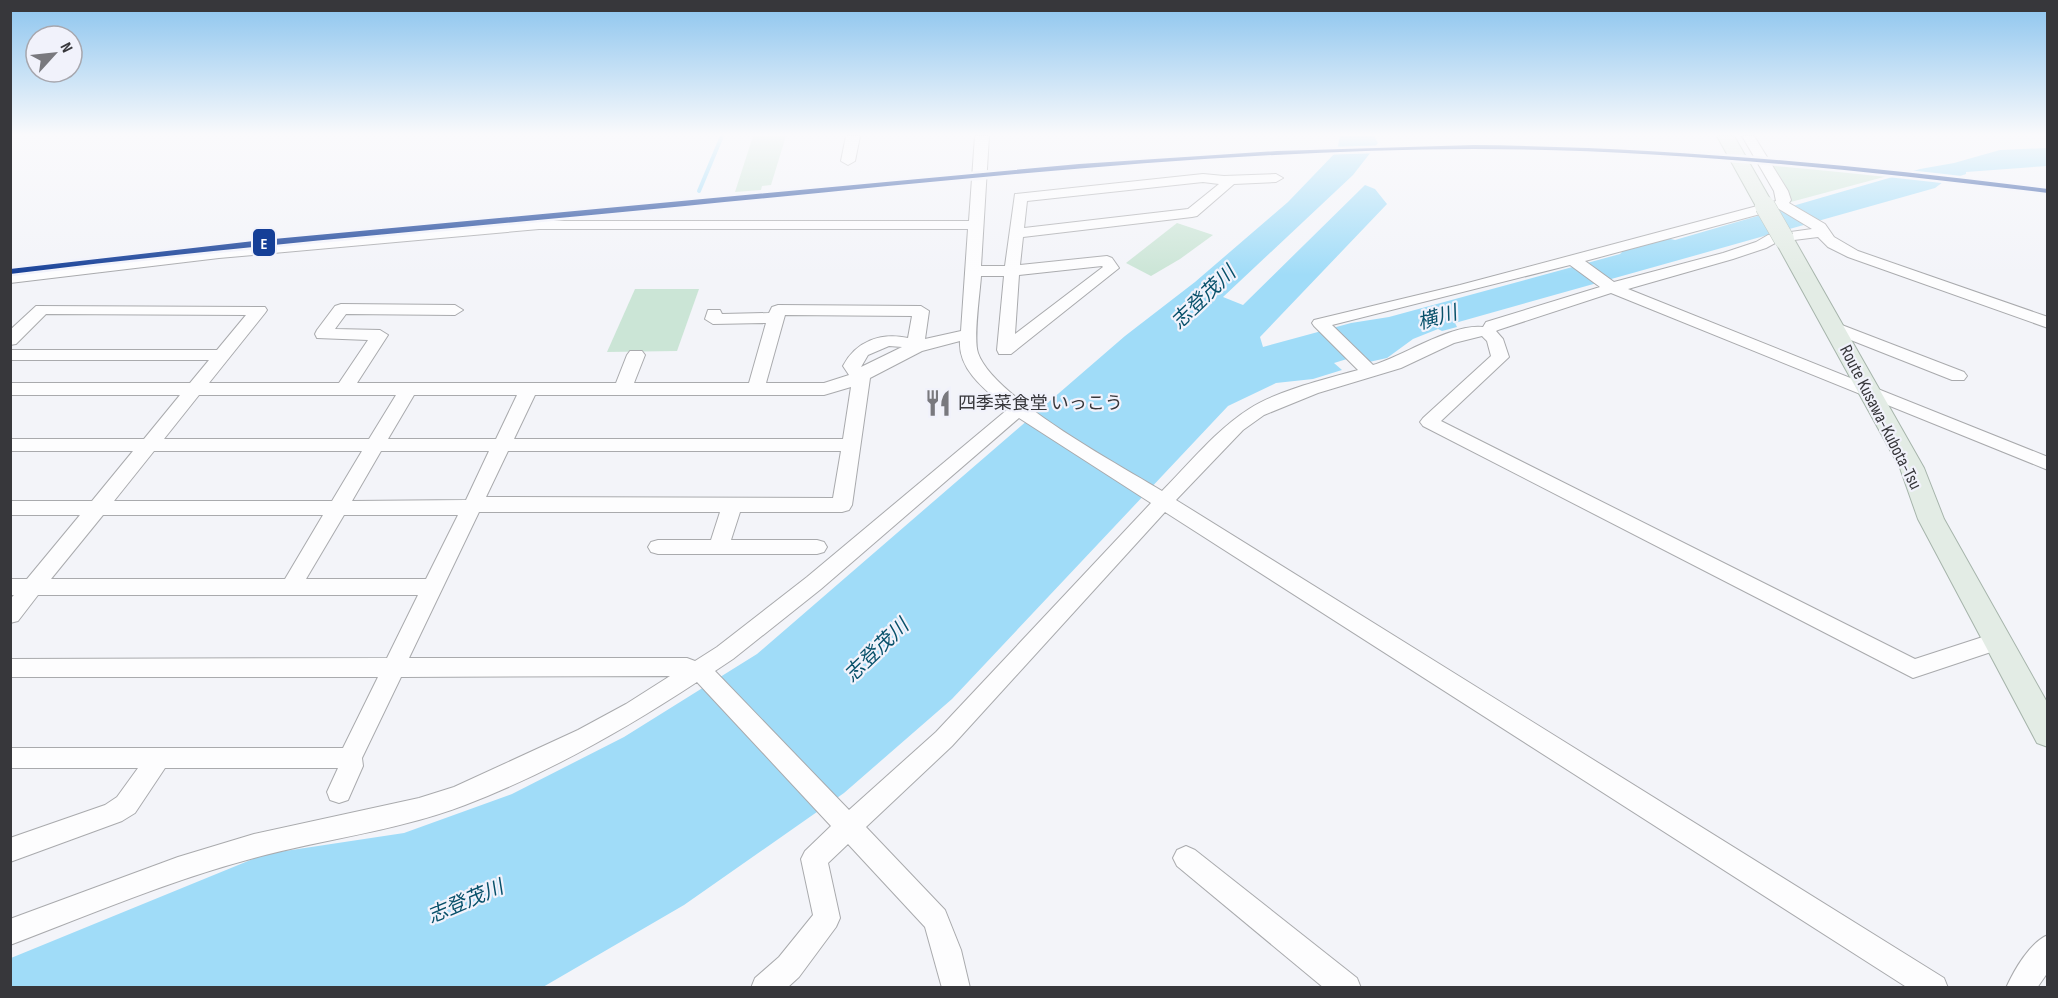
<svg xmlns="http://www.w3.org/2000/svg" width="2058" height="998" font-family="'Sofia Sans Condensed','Noto Sans JP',sans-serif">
  <rect width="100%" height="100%" fill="#f3f4f9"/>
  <!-- green -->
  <g fill="#cbe5d6">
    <polygon points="753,136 786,136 771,185 762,186 761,190 735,192"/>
    <polygon points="1771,164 1895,174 1787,203"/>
    <polygon points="1177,223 1213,235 1180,259 1151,276 1126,263"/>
    <polygon points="635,289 699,289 677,351 607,352"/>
  </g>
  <!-- water -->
  <polygon fill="#a0dcf8" points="1340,136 1374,136 1378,143 1353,175 1223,297 1243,305 1365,185 1375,189 1387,204 1260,337 1263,347 1351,323 1389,317 1620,254 1623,251 1667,238 1675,240 1920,169 1954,163 2000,150 2047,148 2047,166 1966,172 1966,174 1943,182 1935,188 1455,323 1457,327 1442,331 1438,329 1413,339 1387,358 1369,362 1365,356 1360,355 1334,363 1342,370 1313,379 1276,383 1228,406 952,699 844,793 684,905 543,987 11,988 11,958 265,854 404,833 512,794 624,737 757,654 1125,336 1195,282 1288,202 1337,151"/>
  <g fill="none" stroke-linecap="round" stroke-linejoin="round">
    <!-- stream -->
    <polyline stroke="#a0dcf8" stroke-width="4" points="699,191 722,136"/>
    <defs>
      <g id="minor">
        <polygon points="846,136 860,136 855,161 848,165 841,161"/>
        <path d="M975,136H989L981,266H1005L1015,194L1203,174L1224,176L1276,174L1283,178L1276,182L1234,184L1197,216L1192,217L1023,237L1020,265L1107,256L1112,258L1119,268L1011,354H999L997,350L1004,276H981C980,293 973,339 978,353C993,397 1119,465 1162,491C1190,463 1216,430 1249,409C1276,391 1326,379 1358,370L1314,326L1312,323L1314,320L1460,285L1776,201L1774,191L1742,136H1754L1788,191L1791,200L1789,203L1825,224L1834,237L1858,251L2048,317V328L1848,257L1828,247L1818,237L1777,242L1766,248L1733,259L1628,289L2048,457V470L1611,293L1498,330L1496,331L1503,339L1509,357L1441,421L1915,659L1998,632L2006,635L2009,641L2006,647L1913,678L1423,426L1420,422L1423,418L1491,356L1487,341L1482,336L1454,343L1401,368L1318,393L1264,415L1243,430L1176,500L1944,978L1948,988H1908L1165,512L952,746L866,827L945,910L961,950L970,988H942L925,927L848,844L828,863L840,918L836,927L799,977L787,988H751L755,978L779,957L813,915L801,859L805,851L831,826L697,682C624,730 546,774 465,805C397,831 324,839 254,858C171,880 91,914 10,945V919L178,857L254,834L419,798L454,787L578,730L626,704L670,676L401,677L362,758L363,766L348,800L339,803L330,800L327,792L338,768H165L135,813L122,821L10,862V838L105,805L117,797L138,768H10V748H343L378,677H10V659L387,658L418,595H38L18,621L10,623V599L14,595H10V579H27L80,515H10V501H92L133,451H10V439H144L180,395H10V383H190L209,360H10V350H217L246,315L46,314L16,344L10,345V330L36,306L265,307L267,310L265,313L209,383H339L368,340L317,338L315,334L317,330L335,306L341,304L455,305L463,310L455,315L346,314L335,329L380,330L388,335L357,383H616L627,355L630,351H642L645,355L634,383H749L766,323L713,324L705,319L708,310H720L722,314L769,313L772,307L778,305L921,306L929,311L925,339L961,331L968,229H539L219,258L10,283V273L219,248L539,221H969ZM1203,182L1219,184L1188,209L1024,228L1027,201ZM1779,209L1812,229L1768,235L1756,242L1723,253L1614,282L1585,261ZM1570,265L1600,287L1486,322L1483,327C1453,323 1403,356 1373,365L1332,325ZM1102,266L1103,267L1015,334L1019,275ZM785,315L912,316L908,338C881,332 856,341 843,366L849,375L824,383H766ZM960,341C958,371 988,392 1008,409L807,577L717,647L695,661L687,658H409L479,512H720L711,540H658L651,542L648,547L651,552L658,554H817L824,552L827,547L824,542L817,540H731L740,512H842L849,510L852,505L870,378L922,351ZM889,346L902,347L861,367L868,355ZM851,387L843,439H514L535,395H824ZM199,395H396L369,439H164ZM414,395H517L496,439H388ZM1019,418L1151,503L936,732L849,810L715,671L733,659L821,589ZM154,451H362L332,501H114ZM381,451H489L466,500L352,501ZM508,451H841L833,498L486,497ZM103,515H323L285,579H51ZM344,515H458L426,579H306Z"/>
        <polygon points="1834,322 1964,372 1967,376 1964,380 1952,380 1828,331 1826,327 1828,323"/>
        <polygon points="1186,846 1195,850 1357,978 1361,988 1324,988 1177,866 1173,858 1177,850"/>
        <path d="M2048,935V972L2037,988H2006C2014,970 2030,942 2048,935Z"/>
      </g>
      <g id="major">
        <polygon points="1717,136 1734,136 1774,206 1772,210 1758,210"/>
        <polygon points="1784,233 1791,235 1794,239 1924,468 1944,519 2048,704 2048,747 2037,743 1918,519 1900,468 1774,239 1777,235"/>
      </g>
    </defs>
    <!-- minor casing -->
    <use href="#minor" stroke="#a9aaad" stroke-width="2"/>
    <!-- major casing -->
    <use href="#major" stroke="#a6b4ab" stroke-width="2"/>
    <!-- minor -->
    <use href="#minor" fill="#fdfdfe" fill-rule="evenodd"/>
    <!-- major -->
    <use href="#major" fill="#e3ece5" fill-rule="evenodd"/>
    <defs>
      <polyline id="major-bridge" points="1765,206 1784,239"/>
    </defs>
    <!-- major-bridge casing -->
    <use href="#major-bridge" stroke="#a6b4ab" stroke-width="21" stroke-linecap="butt"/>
    <!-- major-bridge -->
    <use href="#major-bridge" stroke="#e3ece5" stroke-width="20"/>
    <defs>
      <path id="rail-1" d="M1474,145C1666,147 1857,165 2048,189V193C1857,170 1666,149 1474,149C1210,150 948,181 685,206C460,228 235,246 10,274V269L263,240L1079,164L1277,151Z"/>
    </defs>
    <!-- rail-1 casing -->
    <use href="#rail-1" stroke="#f1f2fb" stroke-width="5"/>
    <!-- rail-1 -->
    <use href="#rail-1" fill="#153f97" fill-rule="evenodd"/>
  </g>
  <!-- sky -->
  <linearGradient id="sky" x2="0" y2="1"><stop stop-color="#8bc4ee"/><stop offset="0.49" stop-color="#fafafc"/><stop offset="1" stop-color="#fafafc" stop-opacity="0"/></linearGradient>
  <rect width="2058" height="275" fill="url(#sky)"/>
  <!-- icons -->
  <defs>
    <symbol id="restaurant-bare" viewBox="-9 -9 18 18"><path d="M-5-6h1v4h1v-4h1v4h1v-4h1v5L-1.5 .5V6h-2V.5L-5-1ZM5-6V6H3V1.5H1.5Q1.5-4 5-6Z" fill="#79797e" stroke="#f1f2fb" stroke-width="2.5" paint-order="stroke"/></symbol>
  </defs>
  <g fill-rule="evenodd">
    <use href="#restaurant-bare" x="919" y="384" width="38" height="38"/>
  </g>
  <g text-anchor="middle" stroke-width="4.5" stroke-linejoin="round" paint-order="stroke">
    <!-- poi labels -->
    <g font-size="18" fill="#37373b" stroke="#f1f2fb" text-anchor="start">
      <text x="958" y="409">四季菜食堂 いっこう</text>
    </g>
    <!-- street labels -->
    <g font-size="18" fill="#37373b" stroke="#f1f2fb">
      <text transform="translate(1881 417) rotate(63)" y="6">Route Kusawa-Kubota-Tsu</text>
    </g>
    <!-- water labels -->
    <g font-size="20" font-style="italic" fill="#07506a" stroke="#f1f2fb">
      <text transform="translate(1203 297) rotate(-44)" y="7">志登茂川</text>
      <text transform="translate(1437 317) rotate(-16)" y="7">横川</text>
      <text transform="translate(876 650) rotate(-44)" y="7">志登茂川</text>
      <text transform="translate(465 901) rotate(-23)" y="7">志登茂川</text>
    </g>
  </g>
  <rect stroke="#f1f2fb" stroke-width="2" x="252" y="228" width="24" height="29" rx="6" fill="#153f97"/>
  <g font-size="16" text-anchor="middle" font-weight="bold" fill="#fff">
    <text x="264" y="249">E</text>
  </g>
  <!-- border -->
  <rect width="2058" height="998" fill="none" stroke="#37373b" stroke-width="24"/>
  <!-- north arrow -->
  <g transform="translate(54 54) rotate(63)"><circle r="28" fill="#f1f2fb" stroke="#a7a7ae" stroke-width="1.5"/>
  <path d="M0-4.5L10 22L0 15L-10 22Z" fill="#79797e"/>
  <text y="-9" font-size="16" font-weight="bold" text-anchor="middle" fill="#37373b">N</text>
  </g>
</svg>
